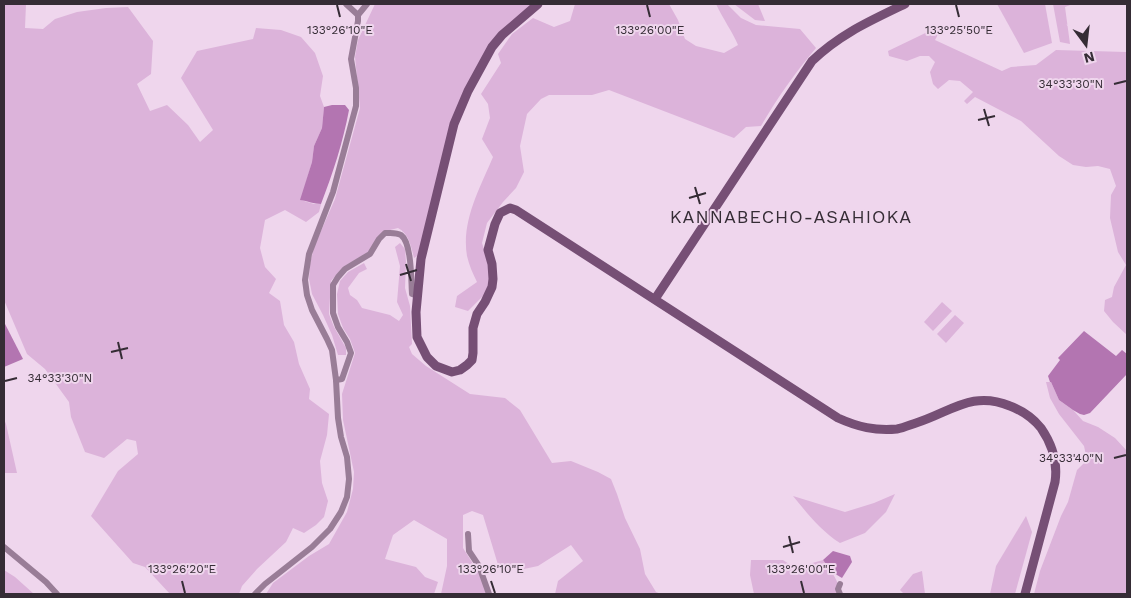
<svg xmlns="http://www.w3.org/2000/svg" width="1131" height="598" font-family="'Work Sans',sans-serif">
  <rect width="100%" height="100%" fill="#efd6ed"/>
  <!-- green -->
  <g fill="#dcb3da">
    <polygon points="4,4 26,4 25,28 43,29 55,19 77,12 106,8 128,7 153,41 151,74 137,84 150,111 167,105 188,125 200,142 213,130 181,78 197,51 253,39 256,28 281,30 301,37 315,53 323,76 320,96 324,107 322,128 314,146 312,162 301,200 314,204 321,204 319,212 306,222 285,210 265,220 260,248 265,267 276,279 269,293 280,301 284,325 294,342 299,364 310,389 309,399 329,414 327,435 320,461 322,483 328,501 324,517 316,525 304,533 293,528 286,542 257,569 242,586 239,594 170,594 145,567 133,563 91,516 118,471 138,454 136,441 127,439 104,458 85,452 71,417 69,402 45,369 27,354 4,300"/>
    <path d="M375,4H536L502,35L469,83L419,255L414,258C411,246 409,234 398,228L390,230L370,251L343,267L331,281L329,314L334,327L346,348V355H338L332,335L323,315L312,294L309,279L310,264L314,247L335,199L360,108L355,57L358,40Z"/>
    <path d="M575,4H669L678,20L685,39L696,46L724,53L738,45C732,31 723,19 716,4H727L741,18L756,25L800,29L816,48C794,74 778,97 761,126L746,127L734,138L609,90L592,95H549L541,99L527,114L520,146L524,172L516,188L503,202L487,223L482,243L490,267L489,290L468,311L455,307L457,296L477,282C473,274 469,265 467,256C461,221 480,188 493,157L482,139L490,118L488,104L481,94L501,63L498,54L512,34L533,18L554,27L570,21Z"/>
    <polygon points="734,4 758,4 765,21 755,20"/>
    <polygon points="997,4 1045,4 1052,43 1024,53"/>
    <polygon points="1053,4 1073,4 1065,7 1070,44 1060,42"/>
    <polygon points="940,26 941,29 935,40 1002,71 1011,67 1036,65 1056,50 1126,52 1127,53 1127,335 1113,322 1104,311 1105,300 1112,297 1114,287 1126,265 1118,252 1110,218 1111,195 1116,186 1110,169 1098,166 1086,167 1073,165 1059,156 1021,121 975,97 967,104 964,101 973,92 960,81 949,80 938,89 933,84 930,72 935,62 929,56 920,56 907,61 889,56 888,51"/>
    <polygon points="400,243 405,249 406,262 405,288 410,306 412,344 409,347 412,354 426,366 470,394 505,398 520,410 552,463 571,461 598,472 611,479 617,494 625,518 640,549 645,574 656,592 661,594 555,594 558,581 583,561 571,545 538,566 519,570 499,568 483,515 472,511 463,515 463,548 477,570 488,594 441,594 447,566 447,539 414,520 393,535 385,559 416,567 425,577 438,582 434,594 266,594 273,583 309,556 329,544 347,512 353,489 354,472 343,420 342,394 355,353 350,339 343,328 338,314 337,294 340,281 348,272 364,263 367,269 359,273 348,288 350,295 357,300 362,308 390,315 399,321 403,315 397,302 400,266 395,247"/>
    <polygon points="942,302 952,311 933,331 924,322"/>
    <polygon points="955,315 964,323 946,343 937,334"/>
    <polygon points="1046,382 1051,382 1059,400 1073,410 1083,421 1098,427 1115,438 1127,451 1127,594 1034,594 1040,571 1061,516 1068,502 1077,470 1087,460 1084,446 1059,414 1050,398"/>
    <polygon points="4,419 6,424 17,473 4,473"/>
    <path d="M895,494L886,512L865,533L840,543C821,531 807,513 793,496L845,512L874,503Z"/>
    <polygon points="1026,516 1032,532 1015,594 990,594 996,566"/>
    <path d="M751,560H783L795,568L823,560C831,571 839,580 840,594H754L750,575Z"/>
    <polygon points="4,570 15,577 34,594 4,594"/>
    <polygon points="922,571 925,594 904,594 900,590 913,574"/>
  </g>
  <!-- water -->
  <g fill="#b375b1">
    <path d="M332,105H345L349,110C343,142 333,173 321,204C314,204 308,201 300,200L312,162L314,146L322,128L324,107Z"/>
    <polygon points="4,322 23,359 4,367"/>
    <polygon points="1084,331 1116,356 1122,350 1127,354 1127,374 1090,413 1084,415 1080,414 1073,410 1059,400 1051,382 1050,382 1048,376 1060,360 1058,358"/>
    <polygon points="833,551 850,556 852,562 842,578 832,572 823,560"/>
  </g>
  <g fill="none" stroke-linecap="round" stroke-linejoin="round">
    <!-- street -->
    <g stroke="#997d97" stroke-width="6">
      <polyline points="358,15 367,4"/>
      <path d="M336,380L342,379L351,353L347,342L338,327L333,313V285L338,277L345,269L370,254L379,239L385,233C390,233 396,232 401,235C412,243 411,281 412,294L418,296"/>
      <polyline points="468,534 469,551 479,566 489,594"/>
      <polyline points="4,547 46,582 57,594"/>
      <polyline points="840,584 838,589 840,594"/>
      <polyline points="255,594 265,584 312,547 330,529 341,512 347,497 349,479 347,457 341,437 338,418 336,380 332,350 327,339 312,310 307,295 305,280 309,254 333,192 356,106 356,88 351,59 358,21 358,15 346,4"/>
    </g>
    <!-- secondary -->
    <g stroke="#764f75" stroke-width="9">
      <path d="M538,4L502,35L492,47L468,91L454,124L421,259L416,312L417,337L427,357L436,366L452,372L460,370L467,365L472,360L473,353V328L477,314L485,302L492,287L493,279L492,264L488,250L495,224L500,213L510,208L516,210L838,418C858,427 875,431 897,429C903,428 910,425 916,423C951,412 972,390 1010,406C1023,411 1032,417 1041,428C1052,444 1058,462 1055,482L1025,594"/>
      <path d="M655,299L812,61C840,34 870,21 905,4"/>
    </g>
  </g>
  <!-- ticks -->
  <path fill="none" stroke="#352c35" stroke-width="2" d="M337,5L340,17M647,5L650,17M956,5L959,17M1114,84L1126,81M984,109L989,126M978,120L995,116M695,187L700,204M689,198L706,193M406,264L411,281M400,275L417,270M118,342L122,359M111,352L128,348M5,381L17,378M1114,458L1126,455M789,536L793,553M783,547L800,542M182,581L185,593M491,581L495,593M801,581L804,593"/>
  <g text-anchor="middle" stroke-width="4" stroke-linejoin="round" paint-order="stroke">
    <!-- quarter labels -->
    <g font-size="18" letter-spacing="1" fill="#352c35" stroke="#efd6ed">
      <text x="791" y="223">KANNABECHO-ASAHIOKA</text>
    </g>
  </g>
  <g font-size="12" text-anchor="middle" fill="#352c35" stroke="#efd6ed" stroke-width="4" stroke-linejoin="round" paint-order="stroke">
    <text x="340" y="34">133°26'10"E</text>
    <text x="650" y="34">133°26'00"E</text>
    <text x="959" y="34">133°25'50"E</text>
    <text x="1071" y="88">34°33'30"N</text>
    <text x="60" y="382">34°33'30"N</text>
    <text x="1071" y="462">34°33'40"N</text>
    <text x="182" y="573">133°26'20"E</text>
    <text x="491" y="573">133°26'10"E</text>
    <text x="801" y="573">133°26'00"E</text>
  </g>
  <!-- border -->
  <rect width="1131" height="598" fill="none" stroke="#352c35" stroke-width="10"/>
  <!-- north arrow -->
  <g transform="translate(1086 45) rotate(165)" stroke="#efd6ed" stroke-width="4" paint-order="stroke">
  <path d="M0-4L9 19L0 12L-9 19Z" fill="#352c35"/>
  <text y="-8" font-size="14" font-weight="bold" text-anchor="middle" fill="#352c35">N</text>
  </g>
</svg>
